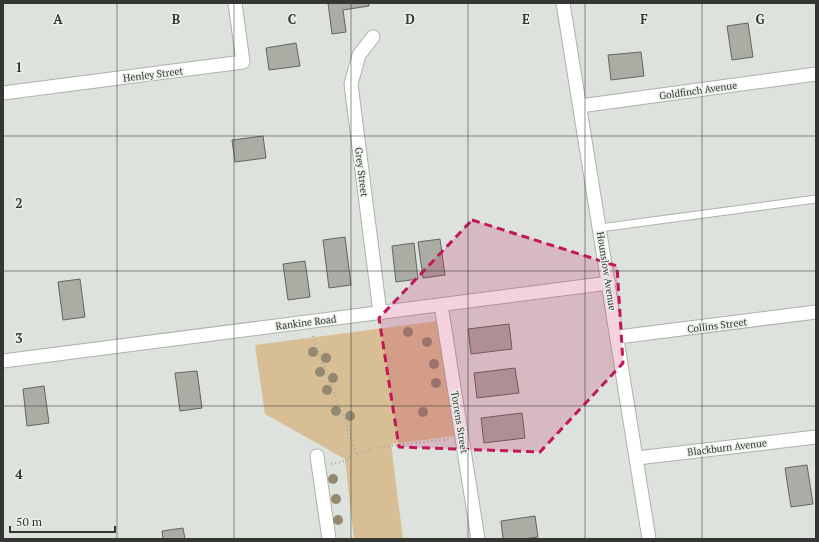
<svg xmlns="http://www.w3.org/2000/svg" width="819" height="542" font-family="'PT Serif',serif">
  <rect width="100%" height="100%" fill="#dde2dc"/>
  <!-- green -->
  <polygon fill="#d7be94" points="437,321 455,436 391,444 403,539 354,539 345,459 265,414 255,345"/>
  <!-- building -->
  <g fill="#abaca4" stroke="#64655e">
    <polygon points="328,3 369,3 369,6 343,10 346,32 332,34"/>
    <polygon points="748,23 753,57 732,60 727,26"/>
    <polygon points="296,43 300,66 269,70 266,48"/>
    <polygon points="641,52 644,76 611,80 608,55"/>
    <polygon points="263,136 266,158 235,162 232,140"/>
    <polygon points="345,237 351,285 329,288 323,240"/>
    <polygon points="440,239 445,275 423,278 418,242"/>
    <polygon points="414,243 418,279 396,282 392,246"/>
    <polygon points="305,261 310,297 288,300 283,264"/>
    <polygon points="80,279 85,317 63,320 58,282"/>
    <polygon points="509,324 512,349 471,354 468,329"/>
    <polygon points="515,368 519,393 477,398 474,373"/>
    <polygon points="197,371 202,408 180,411 175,373"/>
    <polygon points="44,386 49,423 27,426 23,389"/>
    <polygon points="522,413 525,438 484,443 481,418"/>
    <polygon points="807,465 813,504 791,507 785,468"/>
    <polygon points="535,516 538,537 523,539 503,539 501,521"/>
    <polygon points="183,528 185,539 163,539 162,531"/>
  </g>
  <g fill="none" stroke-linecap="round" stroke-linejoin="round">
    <defs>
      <polyline id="service" points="600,228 816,199"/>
      <g id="minor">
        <polyline points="563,3 649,539"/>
        <polyline points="373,37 359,55 351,84 380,313"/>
        <polyline points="3,93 243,62 235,3"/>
        <polyline points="580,106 816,74"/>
        <polyline points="441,305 478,539"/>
        <polyline points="618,337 816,312"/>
        <polyline points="3,361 609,283"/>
        <polyline points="317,456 329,539"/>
        <polyline points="637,458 816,437"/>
      </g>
    </defs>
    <!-- service casing -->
    <use href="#service" stroke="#adb2ab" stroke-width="9"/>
    <!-- minor casing -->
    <use href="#minor" stroke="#adb2ab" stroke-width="15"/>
    <!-- path -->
    <g stroke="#a8aca7" stroke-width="2.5" stroke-dasharray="1 3" stroke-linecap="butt">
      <path d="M313,336C326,376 344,414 357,455"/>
      <polyline points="331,464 341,462 373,448 450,439"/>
    </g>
    <!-- service -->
    <use href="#service" stroke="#fff" stroke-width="7"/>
    <!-- minor -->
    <use href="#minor" stroke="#fff" stroke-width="13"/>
  </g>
  <!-- trees -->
  <g fill="#938971">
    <circle cx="408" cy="332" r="5"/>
    <circle cx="427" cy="342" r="5"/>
    <circle cx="313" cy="352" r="5"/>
    <circle cx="326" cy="358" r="5"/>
    <circle cx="434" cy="364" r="5"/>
    <circle cx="320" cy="372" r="5"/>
    <circle cx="333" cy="378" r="5"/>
    <circle cx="436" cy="383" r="5"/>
    <circle cx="327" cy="390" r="5"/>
    <circle cx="336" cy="411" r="5"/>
    <circle cx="423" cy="412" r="5"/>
    <circle cx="350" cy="416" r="5"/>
    <circle cx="333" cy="479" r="5"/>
    <circle cx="336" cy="499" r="5"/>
    <circle cx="338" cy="520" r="5"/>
  </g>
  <!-- marked area -->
  <path fill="#c2185b" fill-opacity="0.2" stroke="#c2185b" stroke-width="3" stroke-dasharray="8 5" stroke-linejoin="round" d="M472,220L617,266L623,363L540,452L399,447L379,318Z"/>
  <!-- grid -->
  <path fill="none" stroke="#343633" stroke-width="1" stroke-opacity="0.55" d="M117,3V539M234,3V539M351,3V539M468,3V539M585,3V539M702,3V539M3,136H816M3,271H816M3,406H816"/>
  <g text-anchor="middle" stroke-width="3" stroke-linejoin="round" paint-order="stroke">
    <!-- street labels -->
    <g font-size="10" fill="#343633" stroke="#eaf0e9">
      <text transform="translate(153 74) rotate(-7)" y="4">Henley Street</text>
      <text transform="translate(698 90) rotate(-8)" y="4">Goldfinch Avenue</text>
      <text transform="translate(362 172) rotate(83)" y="4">Grey Street</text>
      <text transform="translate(607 271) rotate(81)" y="4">Hounslow Avenue</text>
      <text transform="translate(306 322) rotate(-7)" y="4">Rankine Road</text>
      <text transform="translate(717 325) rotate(-7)" y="4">Collins Street</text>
      <text transform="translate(460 422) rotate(81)" y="4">Torrens Street</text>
      <text transform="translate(727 447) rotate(-7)" y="4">Blackburn Avenue</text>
    </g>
  </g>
  <g font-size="13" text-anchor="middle" font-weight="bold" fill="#343633" stroke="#eaf0e9" stroke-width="3" stroke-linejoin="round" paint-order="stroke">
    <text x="58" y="24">A</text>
    <text x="176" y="24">B</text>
    <text x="292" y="24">C</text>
    <text x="410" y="24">D</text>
    <text x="526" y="24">E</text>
    <text x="644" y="24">F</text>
    <text x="760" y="24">G</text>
    <text x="19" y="72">1</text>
    <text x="19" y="208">2</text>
    <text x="19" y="343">3</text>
    <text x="19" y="479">4</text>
  </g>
  <!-- border -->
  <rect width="819" height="542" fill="none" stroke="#343633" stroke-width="8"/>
  <!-- scale -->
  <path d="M10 526v6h105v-6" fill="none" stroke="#343633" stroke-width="2"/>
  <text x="16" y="526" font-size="12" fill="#343633" stroke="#eaf0e9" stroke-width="3" paint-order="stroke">50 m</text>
</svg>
